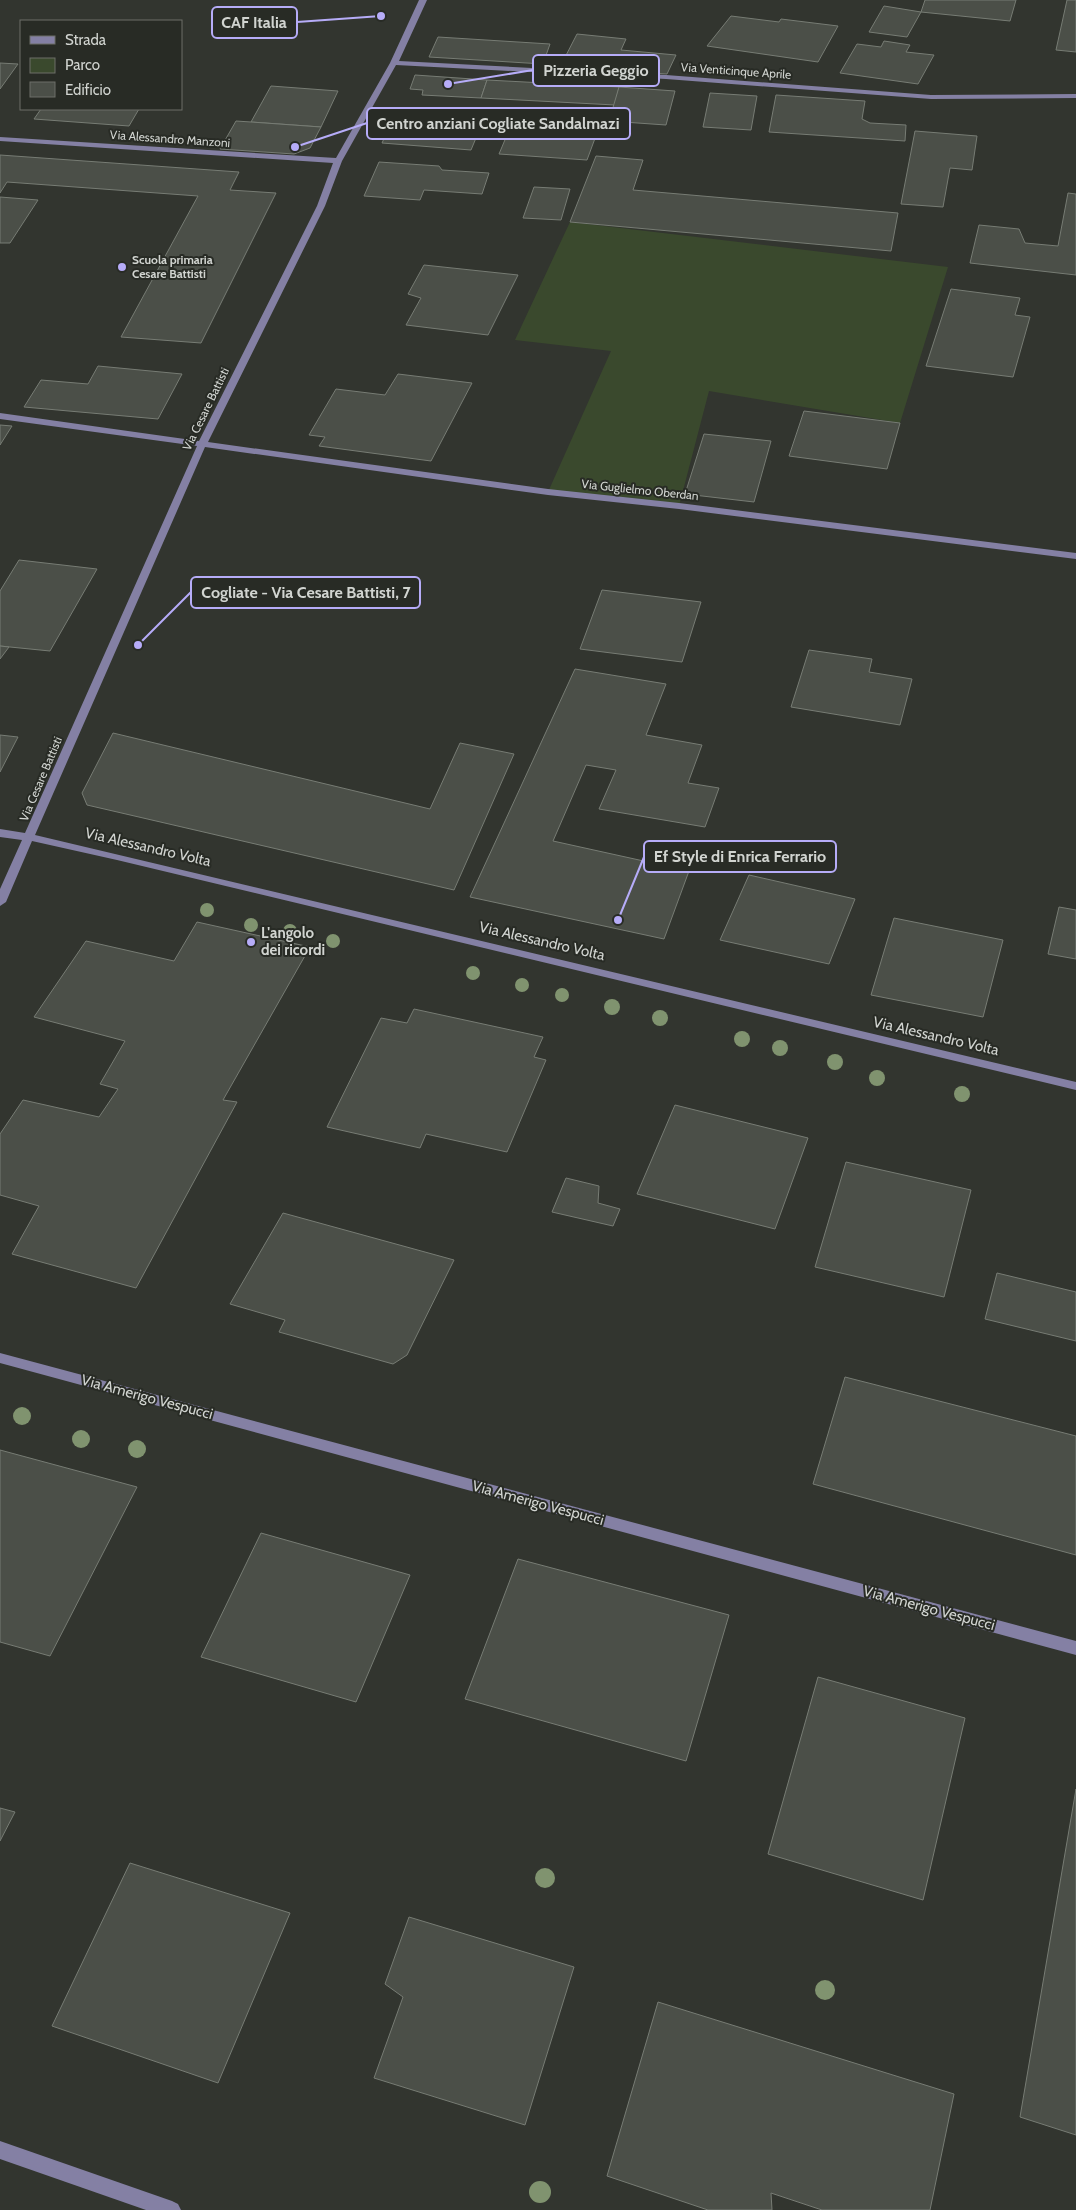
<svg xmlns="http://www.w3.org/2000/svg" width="1076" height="2210" font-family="Cabin,sans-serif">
  <rect width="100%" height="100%" fill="#32352f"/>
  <!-- green -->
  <polygon fill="#3a492d" points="570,222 948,267 900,423 709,391 679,506 548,492 611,351 515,340"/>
  <!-- building -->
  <g fill="#4b4f48" stroke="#777c74">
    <polygon points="925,0 1016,0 1010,21 921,12"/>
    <polygon points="1067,0 1076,0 1076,52 1056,50"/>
    <polygon points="884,6 921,12 907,37 869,32"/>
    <polygon points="731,16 779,22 781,19 838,26 818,62 707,46"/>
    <polygon points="577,34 626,39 621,50 676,55 667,74 560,67"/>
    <polygon points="438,37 550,44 543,64 429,57"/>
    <polygon points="884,41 910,45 906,52 934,55 918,84 840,73 857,44 881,47"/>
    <polygon points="0,63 18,64 0,89"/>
    <polygon points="415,75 487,80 481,98 422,95 423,90 410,89"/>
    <polygon points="487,80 619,87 615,105 481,98"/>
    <polygon points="271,86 338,91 321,127 251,122"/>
    <polygon points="619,87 675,91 666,125 609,121"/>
    <polygon points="710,93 757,96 751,130 703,127"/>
    <polygon points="776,95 865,101 862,119 870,123 906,125 905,141 769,132"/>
    <polygon points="398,108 486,114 471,150 382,143"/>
    <polygon points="41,109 139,109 129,126 34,119"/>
    <polygon points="515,116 601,122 587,160 499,154"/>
    <polygon points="236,121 251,122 321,127 310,148 294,154 220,149"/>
    <polygon points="915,131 977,136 972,170 950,168 943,207 901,204"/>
    <polygon points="0,155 239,172 230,190 276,193 201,343 121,337 198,196 7,182 0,193"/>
    <polygon points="596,156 643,160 633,190 898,213 891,251 570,222"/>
    <polygon points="379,162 439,166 442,170 489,173 482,194 424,190 420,200 364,196"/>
    <polygon points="534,187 570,189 561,220 523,218"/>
    <polygon points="1068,193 1076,194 1076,275 970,263 979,225 1019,229 1025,243 1058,246"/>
    <polygon points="0,197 38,200 10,243 0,243"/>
    <polygon points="424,265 518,275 488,335 406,325 421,298 408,294"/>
    <polygon points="951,289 1020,298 1015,315 1030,317 1013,377 926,366"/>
    <polygon points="98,366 182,374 158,419 24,407 41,380 88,384"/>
    <polygon points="398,374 472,383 431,461 319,446 325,437 309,435 336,389 385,395"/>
    <polygon points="804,411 900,423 887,469 789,456"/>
    <polygon points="0,425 12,426 0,445"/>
    <polygon points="704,434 771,441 754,502 685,494"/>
    <polygon points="19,560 97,569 50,651 0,646 0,591"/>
    <polygon points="602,590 701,602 682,662 580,649"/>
    <polygon points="0,646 9,647 0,659"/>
    <polygon points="809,650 872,659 869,672 912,679 900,725 791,707"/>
    <polygon points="575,669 666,684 646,735 702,745 688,783 719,788 705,827 599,809 616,770 586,765 553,841 689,871 664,939 470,897"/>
    <polygon points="113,733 430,809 460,743 514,754 454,890 87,805 82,793"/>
    <polygon points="0,735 18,737 0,772"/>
    <polygon points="749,875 855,899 829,964 720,940"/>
    <polygon points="1059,907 1076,910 1076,959 1048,954"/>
    <polygon points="894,918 1003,940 983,1017 871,995"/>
    <polygon points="197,922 310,947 223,1100 237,1102 136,1288 12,1254 39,1206 0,1195 0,1134 23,1100 99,1117 118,1089 100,1084 125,1041 34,1017 86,941 174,961"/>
    <polygon points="414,1009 543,1037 534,1057 546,1060 507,1152 426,1134 420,1148 327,1127 381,1018 407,1023"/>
    <polygon points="675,1105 808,1138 775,1229 637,1194"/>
    <polygon points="846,1162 971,1190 944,1297 815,1267"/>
    <polygon points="566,1178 599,1186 598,1203 620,1209 613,1226 552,1212"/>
    <polygon points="283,1213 454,1260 407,1355 393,1364 279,1332 285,1320 230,1304"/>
    <polygon points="997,1273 1076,1292 1076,1341 985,1319"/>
    <polygon points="845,1377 1076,1436 1076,1555 813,1484"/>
    <polygon points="0,1450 137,1487 50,1656 0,1642"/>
    <polygon points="261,1533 410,1575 356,1702 201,1657"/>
    <polygon points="518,1559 729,1615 686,1761 465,1699"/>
    <polygon points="818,1677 965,1718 923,1900 768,1854"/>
    <polygon points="1076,1789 1076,2135 1020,2117"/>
    <polygon points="0,1808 15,1812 0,1841"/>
    <polygon points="130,1863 290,1913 218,2083 52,2026"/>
    <polygon points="409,1917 574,1967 525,2125 374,2078 403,1997 385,1984"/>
    <polygon points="658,2002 954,2094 930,2210 822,2210 771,2193 772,2210 708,2210 607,2176"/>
  </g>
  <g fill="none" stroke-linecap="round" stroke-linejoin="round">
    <!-- minor -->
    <g fill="#8480a4" fill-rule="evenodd">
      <polygon points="419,0 427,0 399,61 666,75 931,95 1076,94 1076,98 931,99 666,79 396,65 342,161 325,206 208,442 548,489 679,503 1076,553 1076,559 679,509 548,495 205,447 35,835 1076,1082 1076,1090 117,860 32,841 6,902 0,906 0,889 22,840 0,837 0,829 25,833 197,446 0,419 0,413 199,441 317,206 333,163 0,141 0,137 336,158 390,63"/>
      <polygon points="0,1353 1076,1641 1076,1655 0,1363"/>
      <polygon points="0,2141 172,2201 178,2204 181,2210 146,2210 0,2159"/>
    </g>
  </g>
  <!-- trees -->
  <g fill="#80936f">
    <circle cx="207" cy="910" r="7"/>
    <circle cx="251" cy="925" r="7"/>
    <circle cx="290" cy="931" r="7"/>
    <circle cx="333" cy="941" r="7"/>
    <circle cx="473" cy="973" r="7"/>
    <circle cx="522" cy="985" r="7"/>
    <circle cx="562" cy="995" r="7"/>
    <circle cx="612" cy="1007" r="8"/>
    <circle cx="660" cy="1018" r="8"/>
    <circle cx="742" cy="1039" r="8"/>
    <circle cx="780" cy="1048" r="8"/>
    <circle cx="835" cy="1062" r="8"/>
    <circle cx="877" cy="1078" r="8"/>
    <circle cx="962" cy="1094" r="8"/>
    <circle cx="22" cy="1416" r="9"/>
    <circle cx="81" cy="1439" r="9"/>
    <circle cx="137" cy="1449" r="9"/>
    <circle cx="545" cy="1878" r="10"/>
    <circle cx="825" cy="1990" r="10"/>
    <circle cx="540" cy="2192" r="11"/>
  </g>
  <!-- markers -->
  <g fill="#b6acf8" stroke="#282b25" stroke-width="2">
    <circle cx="122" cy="267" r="5"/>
    <circle cx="251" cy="942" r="5"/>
  </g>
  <g text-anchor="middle" stroke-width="4" stroke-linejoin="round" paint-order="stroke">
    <!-- far-street labels -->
    <g font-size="12" fill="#d1d4d0" stroke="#282b25">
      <text transform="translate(736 71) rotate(4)" y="4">Via Venticinque Aprile</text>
      <text transform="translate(170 139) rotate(4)" y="4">Via Alessandro Manzoni</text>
      <text transform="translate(206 409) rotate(-64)" y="4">Via Cesare Battisti</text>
      <text transform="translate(640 490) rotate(6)" y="4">Via Guglielmo Oberdan</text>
      <text transform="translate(41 779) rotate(-67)" y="4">Via Cesare Battisti</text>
    </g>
    <!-- far-poi labels -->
    <g font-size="12" font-weight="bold" fill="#d1d4d0" stroke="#282b25" text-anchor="start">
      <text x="132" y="264">Scuola primaria<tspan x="132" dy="14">Cesare Battisti</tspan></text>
    </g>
    <!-- street labels -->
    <g font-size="15" fill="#d1d4d0" stroke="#282b25">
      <text transform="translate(148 847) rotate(13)" y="5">Via Alessandro Volta</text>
      <text transform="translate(542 941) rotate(13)" y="5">Via Alessandro Volta</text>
      <text transform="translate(936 1036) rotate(13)" y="5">Via Alessandro Volta</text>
      <text transform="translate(147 1397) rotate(15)" y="5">Via Amerigo Vespucci</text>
      <text transform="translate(538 1503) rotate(15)" y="5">Via Amerigo Vespucci</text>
      <text transform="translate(929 1608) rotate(15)" y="5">Via Amerigo Vespucci</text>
    </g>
    <!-- poi labels -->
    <g font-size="15" font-weight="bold" fill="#d1d4d0" stroke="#282b25" text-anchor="start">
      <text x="261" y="938">L'angolo<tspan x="261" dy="17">dei ricordi</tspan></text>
    </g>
  </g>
  <!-- callouts -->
  <path fill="none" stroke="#b6acf8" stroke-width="2" d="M381 16L297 22M448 84L533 70M295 147L367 123M138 645L191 592M618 920L644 857"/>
  <g fill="#b6acf8" stroke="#282b25" stroke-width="2">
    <circle cx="381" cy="16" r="5"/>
    <circle cx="448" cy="84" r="5"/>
    <circle cx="295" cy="147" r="5"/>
    <circle cx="138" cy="645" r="5"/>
    <circle cx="618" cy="920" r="5"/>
  </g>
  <g fill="#282b25" stroke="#b6acf8" stroke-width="2">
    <rect x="212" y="7" width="85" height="31" rx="5"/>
    <rect x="533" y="55" width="126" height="31" rx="5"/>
    <rect x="367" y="108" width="263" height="31" rx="5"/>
    <rect x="191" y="577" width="229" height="31" rx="5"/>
    <rect x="644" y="841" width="192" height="31" rx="5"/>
  </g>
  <g font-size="16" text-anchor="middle" font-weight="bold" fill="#d1d4d0">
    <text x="254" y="28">CAF Italia</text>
    <text x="596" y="76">Pizzeria Geggio</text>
    <text x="498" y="129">Centro anziani Cogliate Sandalmazi</text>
    <text x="306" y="598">Cogliate - Via Cesare Battisti, 7</text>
    <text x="740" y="862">Ef Style di Enrica Ferrario</text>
  </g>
  <!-- legend -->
  <rect x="20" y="20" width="162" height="90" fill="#282b25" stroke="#6c6f69"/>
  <rect x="30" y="36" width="25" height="8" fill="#8480a4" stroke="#6c6f69"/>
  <text x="65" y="45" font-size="15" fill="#d1d4d0">Strada</text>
  <rect x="30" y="58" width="25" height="15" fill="#3a492d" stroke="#6c6f69"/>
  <text x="65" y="70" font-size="15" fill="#d1d4d0">Parco</text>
  <rect x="30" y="82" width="25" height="15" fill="#4b4f48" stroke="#6c6f69"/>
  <text x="65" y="95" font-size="15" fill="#d1d4d0">Edificio</text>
</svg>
